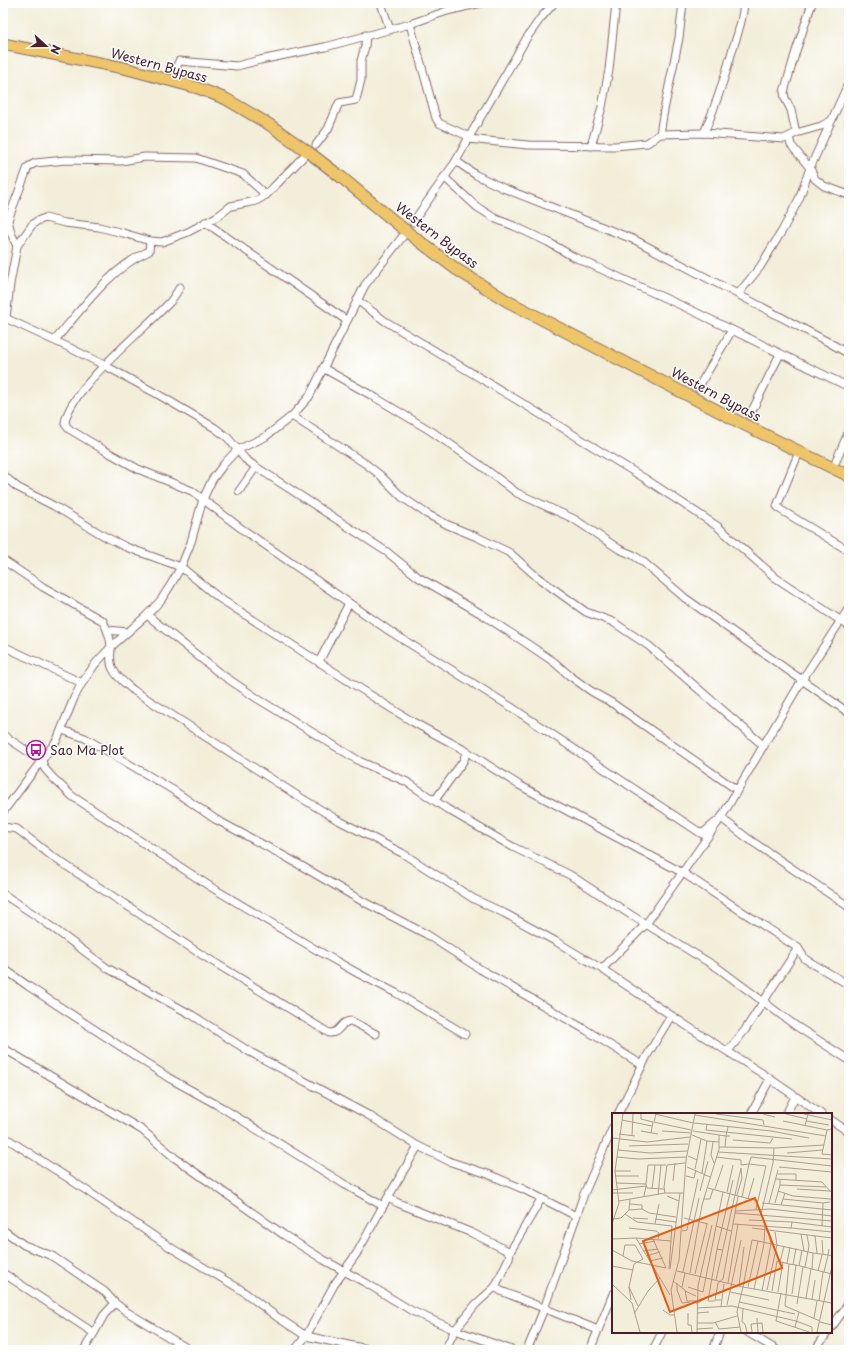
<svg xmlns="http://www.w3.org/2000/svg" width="852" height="1353" font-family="'Playpen Sans',sans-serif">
  <rect width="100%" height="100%" fill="#fff"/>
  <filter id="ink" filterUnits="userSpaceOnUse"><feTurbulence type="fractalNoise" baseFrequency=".025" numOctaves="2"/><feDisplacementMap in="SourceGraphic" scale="8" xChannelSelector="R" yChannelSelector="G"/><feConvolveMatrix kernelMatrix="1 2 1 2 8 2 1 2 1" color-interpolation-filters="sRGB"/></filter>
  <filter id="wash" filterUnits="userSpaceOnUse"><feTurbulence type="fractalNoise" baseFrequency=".012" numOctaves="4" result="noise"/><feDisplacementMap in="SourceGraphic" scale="16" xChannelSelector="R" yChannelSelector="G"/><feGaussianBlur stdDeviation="0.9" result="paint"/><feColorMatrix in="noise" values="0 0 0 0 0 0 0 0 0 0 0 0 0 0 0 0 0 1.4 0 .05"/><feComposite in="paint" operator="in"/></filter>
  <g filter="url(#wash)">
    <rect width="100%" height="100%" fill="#f2eed9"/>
  </g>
  <g filter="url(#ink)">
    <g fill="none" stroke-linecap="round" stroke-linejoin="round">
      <defs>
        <g id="street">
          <polyline points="381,3 390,30"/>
          <polyline points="554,3 540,19 526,39 468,139 528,145 615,146 647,143 660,134 704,133 784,139 796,133 821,126 831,121"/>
          <polyline points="410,24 436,118 439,123 470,137"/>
          <polyline points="175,71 179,61 237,66 260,60 325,47 410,24 447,11 481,3"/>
          <path d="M704,133C716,105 725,77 733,48C738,34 743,18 744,3"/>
          <polyline points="796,133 791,110 785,98 784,92 796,51 812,3"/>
          <polyline points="660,134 664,110 679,38 683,3"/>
          <polyline points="789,137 791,145 810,168 815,179 824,186 849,195"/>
          <polyline points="316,145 328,129 339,103 356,100 361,80 361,61 365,46 366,35"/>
          <polyline points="591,146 602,107 609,70 616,3"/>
          <polyline points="456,161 476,175 503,188 635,240 830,343 849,354"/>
          <polyline points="444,177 477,207 496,219 514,226 548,242 572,256 689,309 849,387"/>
          <polyline points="205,222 346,320"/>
          <polyline points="413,222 456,161 468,139"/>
          <polyline points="17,246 11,233 8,220 28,167 35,163 66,160 121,161 145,157 196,158 243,174 266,195"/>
          <path d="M180,287C177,292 174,297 170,302C146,328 66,392 65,424L69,429L104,450L138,469L192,491L242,529L391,632L511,707L702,834L721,818L750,840L849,907"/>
          <polyline points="738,294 760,267 782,231 799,199 810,168 849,82"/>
          <polyline points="357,300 385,321 517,400 644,478 717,526 776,578 849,626"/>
          <polyline points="3,317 68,347 104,365 159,395 215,428 228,438 245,459 256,467 387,552 418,577 480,613 526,643 554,662 570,676 591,691 612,703 737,790"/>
          <polyline points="6,318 10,284 17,246 32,225 37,221 45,218 65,223 99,227 123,233 150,241 162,242 188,232 218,216 231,206 256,201 266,195 303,157"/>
          <path d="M55,340C83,308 109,269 149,251L150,241"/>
          <polyline points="323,368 376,398 431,431 480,465 517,493 574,519 619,549 633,555 642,561 685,598 849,713"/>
          <polyline points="698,388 732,330"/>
          <polyline points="750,415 780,354"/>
          <polyline points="292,416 366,464 380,475 402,497 427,514 448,525 477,537 510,553 537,577 586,612 613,622 649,646 764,746"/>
          <polyline points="799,452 777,506 781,510 849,551"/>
          <polyline points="836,461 849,431"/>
          <polyline points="3,475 17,487 54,506 106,537 126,547 181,567 219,598 386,705 413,722 466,751 464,760 435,800"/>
          <polyline points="239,491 256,467"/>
          <path d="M3,560L43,587L103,621C107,629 111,638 111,648C111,655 109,662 113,669C117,678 126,684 133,690L298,796L336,819L402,853L474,899L504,913L555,941L602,969L687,1026L760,1072L821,1114"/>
          <polyline points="147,615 218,672 258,699 361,762 407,782 447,809 513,847 570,875 631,915 718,968 796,1026 849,1060"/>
          <polyline points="108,630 127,632"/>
          <polyline points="3,646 82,683"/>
          <polyline points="319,662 349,603"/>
          <polyline points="62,730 85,738 173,790 215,819 286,857 362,901 426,934 480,969 586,1030 642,1065"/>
          <polyline points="3,735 42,761 45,769 53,778 72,796 142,842 211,887 315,949 359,974 396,993 465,1034"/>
          <polyline points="466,751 519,785 683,873 798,948 805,959 849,985"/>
          <polyline points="3,812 57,740 74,698 82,683 96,663 111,647 147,615 161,600 170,586 181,567 191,542 203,499 212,480 224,464 237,450 265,437 292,416 309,397 365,285 403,236"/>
          <path d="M3,827L17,829L53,857L199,953L329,1033C340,1034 340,1021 351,1021L376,1034"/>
          <polyline points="3,894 38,917 107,968 192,1015 250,1052 368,1115 418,1146 383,1206 344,1184 221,1107 169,1078 28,986 3,968"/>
          <polyline points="602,969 646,924 721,818 802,680 849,608"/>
          <polyline points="3,1048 142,1130 175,1158 222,1191 284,1235 324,1260 366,1283 412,1311 455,1330 512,1350"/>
          <polyline points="728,1051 745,1030 798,948"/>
          <polyline points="618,1114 648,1054 671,1016"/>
          <polyline points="751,1114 770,1079"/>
          <polyline points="786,1114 795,1097"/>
          <polyline points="831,1120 849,1132"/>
          <polyline points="3,1136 68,1178 173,1249 240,1289 277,1317 306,1336 372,1350"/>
          <polyline points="418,1146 451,1162 488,1174 523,1189 576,1216"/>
          <polyline points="388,1198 398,1203 472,1233 510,1252"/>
          <polyline points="3,1230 24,1245 52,1256 105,1292 115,1303 127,1312 190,1350"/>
          <polyline points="3,1273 94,1333 84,1350"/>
          <polyline points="495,1287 501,1291 598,1330"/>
          <polyline points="831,1328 849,1303"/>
          <polyline points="747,1332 777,1350"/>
          <polyline points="94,1333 104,1315 115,1303"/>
          <polyline points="295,1350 306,1336 334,1285 357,1253 383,1206"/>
          <polyline points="445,1350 455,1330 476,1304 495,1287 509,1258 510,1252 541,1199"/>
          <polyline points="527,1350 544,1309 584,1194 613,1127"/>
          <polyline points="590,1350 613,1294"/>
          <polyline points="653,1350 662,1332"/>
          <polyline points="713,1350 720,1332"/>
          <polyline points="815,1350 828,1332"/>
        </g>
        <polyline id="primary" points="3,44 124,68 198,88 226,99 270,125 311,154 341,177 406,231 456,269 507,301 745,425 849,476"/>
      </defs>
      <!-- street casing -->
      <use href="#street" stroke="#856768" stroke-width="9"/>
      <!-- primary casing -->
      <use href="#primary" stroke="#856768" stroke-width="13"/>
      <!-- street -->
      <use href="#street" stroke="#fff" stroke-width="7"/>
      <!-- primary -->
      <use href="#primary" stroke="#eec569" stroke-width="11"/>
    </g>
  </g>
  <!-- icons -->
  <defs>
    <symbol id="bus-ring" viewBox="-11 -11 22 22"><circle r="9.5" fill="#fff" stroke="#b5179e" stroke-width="1.5"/><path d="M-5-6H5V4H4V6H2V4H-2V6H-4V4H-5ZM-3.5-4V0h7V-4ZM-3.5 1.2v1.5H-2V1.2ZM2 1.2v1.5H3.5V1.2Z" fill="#b5179e"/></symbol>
  </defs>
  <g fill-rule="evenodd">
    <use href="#bus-ring" x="25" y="739" width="22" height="22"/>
  </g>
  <g text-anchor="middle" stroke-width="3" stroke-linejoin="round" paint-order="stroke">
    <!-- street labels -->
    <g font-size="13" fill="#4a1f2b" stroke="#fff">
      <text transform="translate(159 65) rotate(15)" y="5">Western Bypass</text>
      <text transform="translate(437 235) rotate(37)" y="5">Western Bypass</text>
      <text transform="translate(716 394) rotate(28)" y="5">Western Bypass</text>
    </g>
    <!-- poi labels -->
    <g font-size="13" fill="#4a1f2b" stroke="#fff" text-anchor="start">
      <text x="50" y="755">Sao Ma Plot</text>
    </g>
  </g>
  <!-- overview -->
  <g transform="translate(612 1113)">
    <rect width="220" height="220" fill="#f2eed9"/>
    <path fill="none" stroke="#af9b93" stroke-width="1" d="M29,1V6L41,9L39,20M43,1L81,10M44,1L42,9L79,17M104,1L151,7L152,12M151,1L163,4M174,1L195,6M192,1L220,7M83,2L214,23M10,7L40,13M171,8L215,17L220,16M194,8L217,12M82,10L159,18L197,25M95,11L94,17L180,26M193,13L196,1M215,17L210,41L220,42M29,18L46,21M50,18L79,20M7,21L23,23M80,22L95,28L107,29M107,22L114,23L116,14M20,23L21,1M0,25L35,29L78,24M121,27L158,30L161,25M101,29L99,42L102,50M17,33L76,31M107,34L162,35L161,50L149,101M113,34L114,23H118M162,35L212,32M6,37L38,40L75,38M106,39L220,46M175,40L211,37M76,43L85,47L83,56M5,44L26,46L74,44M104,44L129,47V52L137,51L139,44L220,53M85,47L89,26M75,54L98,64M167,54L220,59M3,58H19M90,60L95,28M166,61H184V67M3,63H27M74,63L82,65L84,57M164,66L210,69L220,80M168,66V72L214,74M61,68L63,50M4,70L34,71M96,75L126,83M40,76L43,52M52,76L35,75L34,71L36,52H54M103,76L111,52M185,76L218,78M0,77L34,73L32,83M88,78L96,48M166,78L181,83L219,86M115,79L121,52M0,80H21M72,80H53L52,74L55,52L73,50M46,82L49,52M125,82L130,65L129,55M55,83L67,88M130,84L137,51L154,53L144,96M92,86H98L101,76M136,86L142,65M171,86L211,90M7,88L53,80M150,90L220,97M157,90L166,57M163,90L168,72M18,91L30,92V96L37,100L64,104M169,92L173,80M17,97L30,96M123,98L158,96L220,103M123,100L220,108M13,101L17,97L18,86M21,105L36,106M72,105L96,111M1,106L9,105L13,101L25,109L60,113L57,156M43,106L64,109M137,107L180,109M0,111L7,90L3,58L11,1M43,111L47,91M121,111L179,115L180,109L220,114M104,113L119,118M210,113L211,90L218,89M17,115L44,118L47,120L46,126M140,115L220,125M179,115L220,119M70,118L75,117L86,66M189,121L192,138M203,123L205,140M0,126L24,125M210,127L211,141M146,128L201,140L200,156M27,131L43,128M105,136L121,67M0,137L20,148L54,155L41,126M31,138L46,136M201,140L216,142L217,136M11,143L13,132H23L31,146L22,151L17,174L26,193M34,143L48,139M38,148L51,145M168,149L172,133M175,150L178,134M181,152L184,135M184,152L177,151L173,193L208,208M0,153L21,157M187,153L190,137M193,154L197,133L195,122M58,156L68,80M65,158L131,174L125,199L129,219M206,158L210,142M71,159L87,85M212,159L216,142L220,143M78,160L90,92L107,36V22L81,18M83,161L95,111M104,167L129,55M61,168L73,177L75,188H84M65,170V177L70,190L78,189M116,170L126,111M0,171L20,190L28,219M127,173L132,134M17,174L19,187M70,174L73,160M76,174L91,179L111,79M136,174L146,128L140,127L131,174L220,190M142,176L152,131L153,112M155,177L165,132L163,119M73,178L84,183M150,178L159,131L157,119M160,178L165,148L177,151M118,179L157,187M166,179L171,149M169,180L164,208L197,219M180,181L184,152L220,161M58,182L24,125L59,128M194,185L199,156M200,186L203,167M109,187H103L106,170L111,166L126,83L146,88M103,188H96L105,136L110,137M207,188L211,159M127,189L183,201M84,191L96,184M185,191L191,154M115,192L129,127M109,193L112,171M85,195L120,193L184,208L200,214V219M131,196L130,209L133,211L135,219M51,197L58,202H62M76,200V212H79L80,219M85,200L97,199M22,201L36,178L48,165M145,205L146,219M202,205L205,188M103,209L107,216L128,214M208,209L220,212M85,210H101L125,203M183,214L187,199M85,216L101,215M65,219L59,177L67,147L74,47L83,1M85,219L86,173L100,112M140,219L139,211L150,210L151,219M205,219L220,153"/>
    <path fill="#e8590c" fill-opacity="0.15" stroke="#e8590c" stroke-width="2" d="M143,85L170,155L58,199L31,128Z"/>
    <rect width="220" height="220" fill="none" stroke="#4a1f2b" stroke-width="2"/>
  </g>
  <!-- margin -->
  <rect width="852" height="1353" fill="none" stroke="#fff" stroke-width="16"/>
  <!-- north arrow -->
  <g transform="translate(46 46) rotate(111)" stroke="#ffffff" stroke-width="3" paint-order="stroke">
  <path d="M0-3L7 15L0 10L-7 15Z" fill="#4a1f2b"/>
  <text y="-6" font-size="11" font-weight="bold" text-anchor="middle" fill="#4a1f2b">N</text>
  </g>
</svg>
